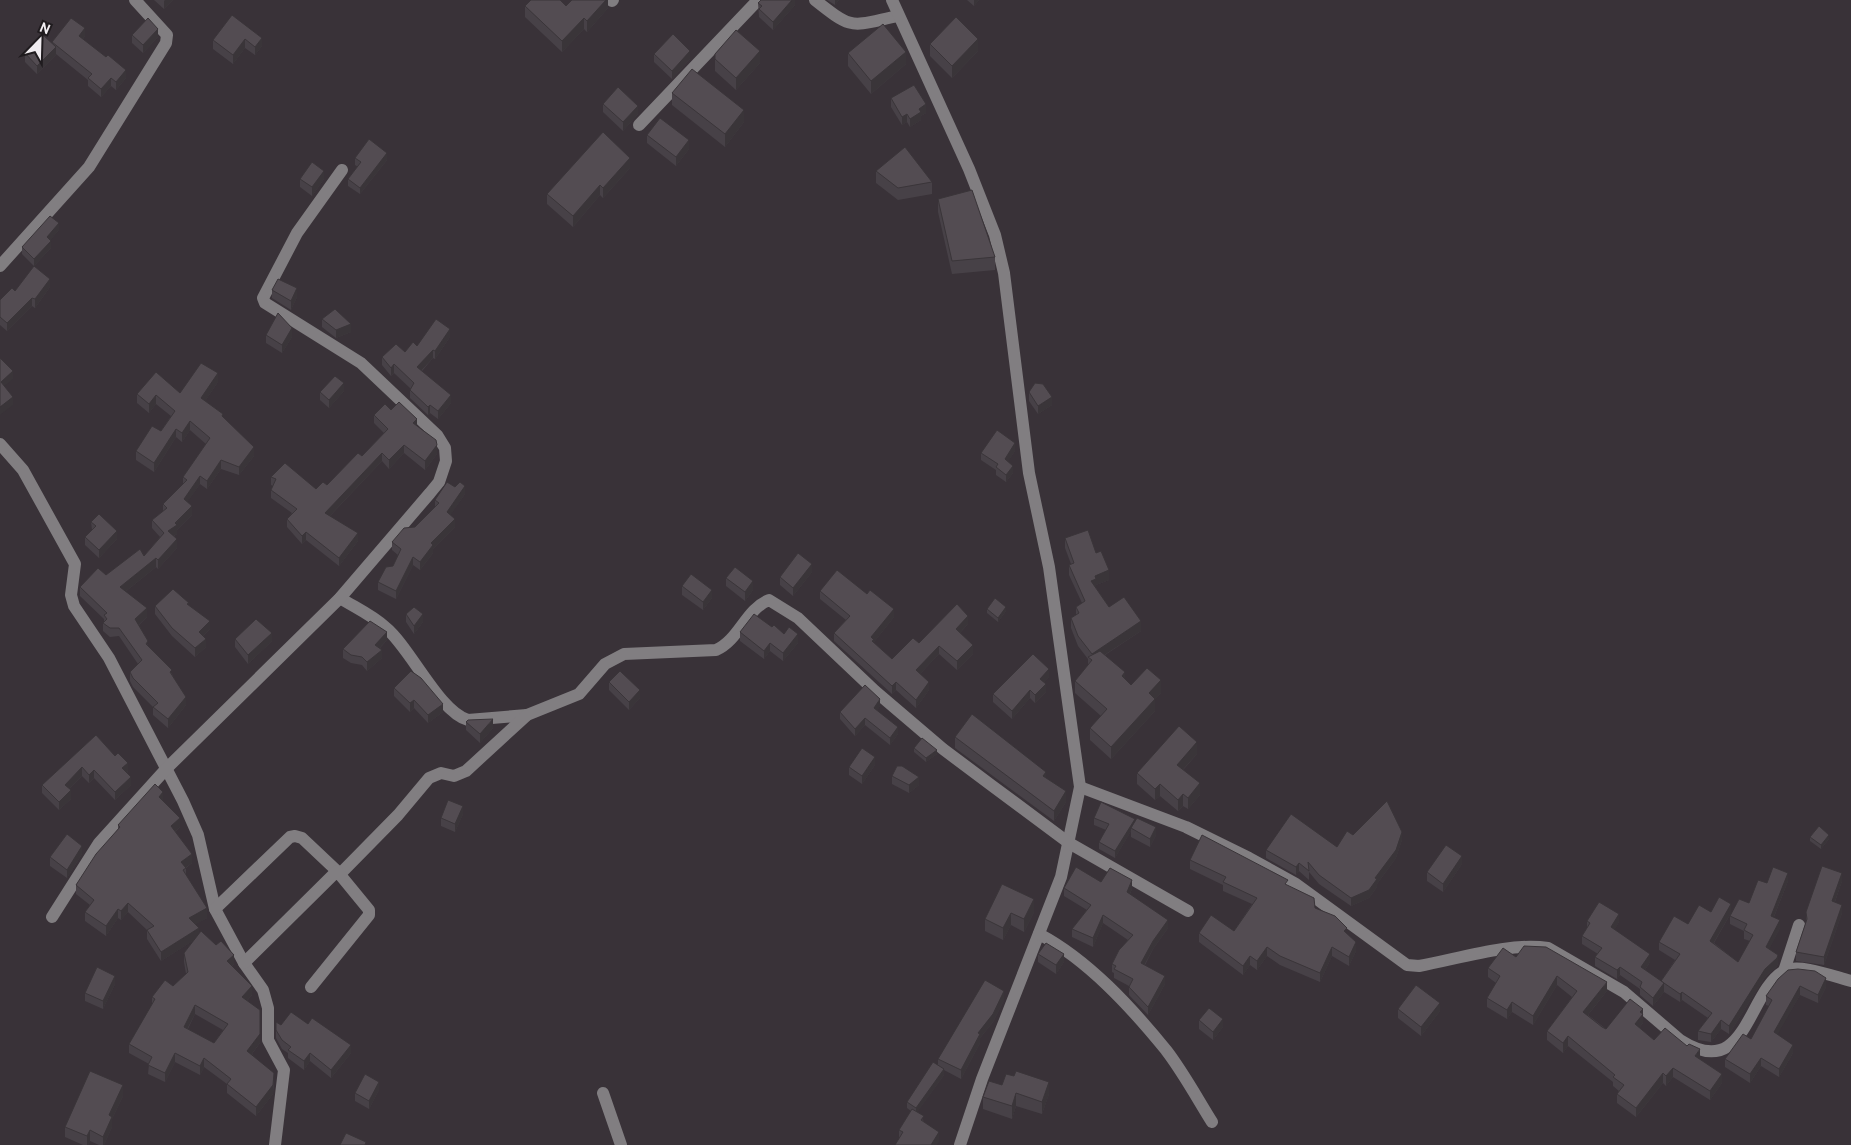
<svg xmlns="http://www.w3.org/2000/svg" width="1851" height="1145" font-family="Overpass,sans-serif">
  <rect width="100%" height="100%" fill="#393238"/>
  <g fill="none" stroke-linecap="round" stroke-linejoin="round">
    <!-- minor -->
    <g stroke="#817e81" stroke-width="12">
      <path d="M815,0C854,31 850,26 898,16"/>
      <polyline points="892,0 969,169 995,235 1004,273 1029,473 1049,567 1080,787 1061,877 982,1079 960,1145"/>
      <polyline points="612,1 613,0"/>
      <polyline points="639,125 758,0"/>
      <polyline points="0,266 89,167 166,43 167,35 135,0"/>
      <polyline points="0,444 23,470 75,564 71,595 74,606 109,658 183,801 198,835 215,909 244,963 263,990 268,1008 268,1040 284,1070 275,1145"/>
      <path d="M340,598C354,607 372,615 385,627C410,647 439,712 468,720L527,715"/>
      <path d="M1080,787L1186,827L1249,858L1296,884L1407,965L1419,966C1458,959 1510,942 1548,948L1624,992L1680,1040C1747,1083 1747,992 1784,971C1799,963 1835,977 1851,981"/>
      <path d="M215,909L290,837L295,836L302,838L337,871L342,872L398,815L429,778L441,773L454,776L466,771L527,715L579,694L605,664L624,654L716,650C739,640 746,609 769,600L798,618L875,691L943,749L991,785L1069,843L1188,911"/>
      <polyline points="52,917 99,843 166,769 340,598 430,493 439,482 446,461 445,448 437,435 361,363 265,303 263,298 297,233 342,170"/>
      <path d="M1039,934C1088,960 1131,1007 1166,1050C1183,1072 1197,1098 1212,1122"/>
      <polyline points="244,963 337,871 369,910 369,915 311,987"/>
      <polyline points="1784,971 1799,925"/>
      <polyline points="603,1093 621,1145"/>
    </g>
  </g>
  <!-- wall -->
  <g fill="#474147" fill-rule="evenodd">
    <polygon points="154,0 173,0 164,9"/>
    <polygon points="608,0 608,8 587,32 584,29 562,52 525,17 525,6 566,6"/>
    <polygon points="795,0 795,5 773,30 759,17 758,3"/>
    <polygon points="827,0 839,0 835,5"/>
    <polygon points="967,0 979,0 974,6"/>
    <polygon points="132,35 158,37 143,53 132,43"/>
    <polygon points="85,36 83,39 126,78 116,90 111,86 101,97 88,86 88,80 56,54 56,55 37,74 25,62 25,53 52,43 52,42"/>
    <polygon points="262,38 262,46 255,55 245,48 233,64 213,49 213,40"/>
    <polygon points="930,44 978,51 952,78 930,56"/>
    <polygon points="848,53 906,64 871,94 848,66"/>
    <polygon points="654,54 690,59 672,79 654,62"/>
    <polygon points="715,54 760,63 736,90 715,71"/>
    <polygon points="672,93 744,122 725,147 672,105"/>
    <polygon points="891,98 926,113 921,116 921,120 910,127 907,122 902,125 891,107"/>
    <polygon points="603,104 638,114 623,131 603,112"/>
    <polygon points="647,135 689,149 676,166 647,143"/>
    <polygon points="355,158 387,160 360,194 348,186 348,179 358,167 355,165"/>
    <polygon points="630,168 603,198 600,195 573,227 547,204 547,194"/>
    <polygon points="876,171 932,182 932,194 898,200 876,183"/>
    <polygon points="300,179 324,179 312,196 300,187"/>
    <polygon points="938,199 995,257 995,270 952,274 938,212"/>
    <polygon points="59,230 50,240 51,248 34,266 22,254 22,247"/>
    <polygon points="50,287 35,308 32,306 7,331 0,325 0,300 15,291"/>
    <polygon points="272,290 297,297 291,310 272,298"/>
    <polygon points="322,319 351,332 336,338 322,327"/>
    <polygon points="266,335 292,337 282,353 266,343"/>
    <polygon points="450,337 435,359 433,358 422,371 451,403 438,419 430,413 428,415 410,398 410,390 411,389 394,373 391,376 382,365 382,357 405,352 417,346"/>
    <polygon points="218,382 205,401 223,417 254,456 239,475 221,469 207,489 200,484 187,502 192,515 177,530 177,534 174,536 177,548 158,569 156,567 125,592 147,617 139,625 148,646 172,674 186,705 168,728 153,715 153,707 133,687 130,681 130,672 138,664 119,636 110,637 103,631 103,623 104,622 104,619 80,596 80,587 106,575 144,556 160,537 152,528 152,520 163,511 163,504 183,484 183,477 206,444 190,430 182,442 176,437 154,472 136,460 136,451 161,431 171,416 156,404 149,413 137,403 137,394 180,393"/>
    <polygon points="344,391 329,408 320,400 320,392"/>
    <polygon points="1029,392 1052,405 1038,414 1029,401"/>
    <polygon points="391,410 417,426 437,454 425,470 404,453 389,469 382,461 330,516 358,541 339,566 306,540 302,544 287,527 287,519 292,513 271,498 271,490 273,486 271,485 271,477 316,489 327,485 362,456 384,433 374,423 374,415"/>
    <polygon points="1015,451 1008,461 1013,473 1006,482 996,475 996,470 981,460 981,453"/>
    <polygon points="465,494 450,515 455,527 433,549 433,553 420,570 413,565 396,599 378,590 378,582 393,566 398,555 392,550 392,542 415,527 435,508 435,500"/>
    <polygon points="91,522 117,539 99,558 85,545 85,537 92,530"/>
    <polygon points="1065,538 1096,553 1109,580 1096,585 1096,588 1109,607 1141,631 1105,655 1125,679 1131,685 1161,693 1155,699 1155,711 1111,759 1090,740 1090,728 1101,716 1075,693 1075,681 1088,666 1088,659 1078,646 1071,628 1071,618 1076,615 1076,607 1082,603 1069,575 1069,565 1071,564 1065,548"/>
    <polygon points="812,572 793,596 780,585 780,577"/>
    <polygon points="726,578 753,590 745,601 726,586"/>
    <polygon points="682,586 712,598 703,610 682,595"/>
    <polygon points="820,591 894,617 874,642 874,643 892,659 919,643 968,624 960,633 973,654 957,670 939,654 920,674 929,690 916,708 896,690 892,694 834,641 834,633 846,620 820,599"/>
    <polygon points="155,606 189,606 210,629 203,636 206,647 195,657 172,636 155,614"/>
    <polygon points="987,609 1006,611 998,622 987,613"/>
    <polygon points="406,614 423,622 414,634 406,622"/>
    <polygon points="772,627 784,634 798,643 783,661 770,651 764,659 740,641 740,632"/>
    <polygon points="235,639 272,641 248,664 235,647"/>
    <polygon points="387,640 380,648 382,658 367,671 362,665 351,663 343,658 343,649"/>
    <polygon points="1049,677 1044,682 1046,692 1035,703 1030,698 1012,719 993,702 993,694"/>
    <polygon points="609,682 640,698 629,710 609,690"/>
    <polygon points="394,688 443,712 428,723 414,708 410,712 394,696"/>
    <polygon points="880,706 877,710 898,734 890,745 865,725 855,736 840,719 840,712"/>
    <polygon points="466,722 493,728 480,743 466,730"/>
    <polygon points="96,735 128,771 127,772 131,785 115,800 94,778 89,783 82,776 69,789 71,799 59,810 42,793 42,785"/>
    <polygon points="955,737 1046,778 1066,802 1054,821 955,748"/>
    <polygon points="914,748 937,754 926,762 914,752"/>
    <polygon points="1197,754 1183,770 1200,795 1188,809 1183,806 1178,811 1160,796 1155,800 1137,784 1137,773"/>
    <polygon points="875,765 862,784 849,775 849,767"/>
    <polygon points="892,776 919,785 909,793 892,784"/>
    <path d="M163,801L180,827L175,832L192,863L186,868V875L207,918L195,924L199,934L234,964L232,966L252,995L247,1001L260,1043L252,1054L274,1082L273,1094L256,1116L227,1093V1084L204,1067L200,1075L175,1062L165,1082L148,1074L149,1064L129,1053V1044L152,1005V997L173,986L186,974L184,962V953L194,940L161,961L147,939V930L128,912L121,920L118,918L106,936L85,921V912L90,905L76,894V885L118,829V825ZM195,1014L223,1030L214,1043L188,1029Z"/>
    <polygon points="463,814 455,832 441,826 441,818"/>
    <polygon points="1094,818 1135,823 1156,835 1150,847 1131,837 1131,831 1115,858 1099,849 1099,842 1106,830 1094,825"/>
    <polygon points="1353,835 1402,840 1396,858 1377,884 1377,887 1369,898 1351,906 1319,884 1309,872 1309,880 1299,871 1296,875 1266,858 1266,850 1337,847"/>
    <polygon points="1810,837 1829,839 1821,849 1810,841"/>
    <polygon points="82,854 67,878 50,866 50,857"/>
    <polygon points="1190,860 1288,886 1347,934 1356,951 1349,966 1332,956 1320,982 1280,965 1267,956 1257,970 1250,965 1243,975 1199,942 1199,933 1234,931 1252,904 1223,891 1223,885 1190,869"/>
    <polygon points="1462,864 1443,892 1427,881 1427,872"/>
    <polygon points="1788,881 1774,917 1780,928 1769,949 1778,963 1777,966 1765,977 1729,1034 1721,1029 1711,1042 1698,1040 1698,1031 1708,1018 1682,1000 1680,1002 1664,992 1653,1006 1640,995 1640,989 1620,975 1617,979 1595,966 1595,957 1598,954 1582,944 1582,936 1587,928 1587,921 1619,922 1614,930 1650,962 1645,970 1661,981 1675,960 1659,950 1659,942 1688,924 1711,912 1731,913 1714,943 1738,962 1750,941 1744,939 1744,931 1730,924 1730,916 1749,903 1767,883"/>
    <polygon points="1842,881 1835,902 1842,913 1824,965 1796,961 1796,952 1806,922 1806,912"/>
    <polygon points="1101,882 1132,889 1130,894 1168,928 1153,949 1145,965 1165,984 1148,1015 1129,995 1129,986 1114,978 1114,973 1112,972 1112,964 1128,940 1103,923 1093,947 1072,937 1072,929 1087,910 1064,896 1064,888"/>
    <polygon points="1002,884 1034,912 1024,932 1011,925 1003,940 985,931 985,919"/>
    <polygon points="1038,954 1064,962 1056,974 1038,962"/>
    <polygon points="1516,957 1607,991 1588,1015 1606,1029 1643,1014 1643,1023 1639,1028 1654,1040 1700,1058 1699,1059 1722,1083 1710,1100 1673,1077 1666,1086 1663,1083 1636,1117 1617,1103 1617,1094 1619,1091 1613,1086 1613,1082 1568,1046 1563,1053 1547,1040 1547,1031 1572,997 1557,985 1533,1025 1512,1012 1507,1019 1487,1007 1487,998 1496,983 1488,977 1488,968"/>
    <polygon points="1788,970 1826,987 1818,1003 1800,995 1777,1034 1793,1053 1779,1077 1761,1066 1750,1083 1725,1067 1725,1059 1751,1039 1769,1006 1766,1005 1766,996"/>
    <polygon points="115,984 103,1009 85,1001 85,993"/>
    <polygon points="1004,1000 993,1022 980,1038 980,1043 961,1079 944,1070 944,1075 917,1112 939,1142 899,1139 899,1130 911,1111 907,1108 907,1102 938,1065 938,1059"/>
    <polygon points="1398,1009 1440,1011 1421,1036 1398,1018"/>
    <polygon points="1199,1020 1223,1027 1213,1040 1199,1029"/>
    <polygon points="276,1022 281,1025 308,1024 351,1053 331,1078 310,1061 304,1070 288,1058 288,1053 282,1049 276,1038"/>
    <polygon points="1014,1076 1049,1094 1042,1114 1016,1106 1012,1119 983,1109 983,1097 1002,1085"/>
    <polygon points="379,1090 369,1109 355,1101 355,1093"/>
    <polygon points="123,1096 112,1119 112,1127 104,1145 99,1145 90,1141 88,1145 83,1145 65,1137 65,1127"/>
  </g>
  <!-- shaded-wall -->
  <g fill="#3a3539">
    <polygon points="165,0 173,0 164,9 164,1"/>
    <polygon points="606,0 608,0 608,8 587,32 587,21"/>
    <polygon points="792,0 795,0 795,5 773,30 773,22"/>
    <polygon points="835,0 839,0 835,5"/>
    <polygon points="974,0 979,0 974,6"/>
    <polygon points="584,18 584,29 562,52 562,41"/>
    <polygon points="85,28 85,36 79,44 79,36"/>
    <polygon points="158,29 158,37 143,53 143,45"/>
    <polygon points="262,38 262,46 255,55 255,47"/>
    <polygon points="245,39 245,48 233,64 233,55"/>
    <polygon points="978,39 978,51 952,78 952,66"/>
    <polygon points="56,47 56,55 37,74 37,66"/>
    <polygon points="690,51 690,59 672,79 672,71"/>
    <polygon points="760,51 760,63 736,90 736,78"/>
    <polygon points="906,52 906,64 871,94 871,81"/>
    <polygon points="126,70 126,78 116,90 116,82"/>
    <polygon points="111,78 111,86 101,97 101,89"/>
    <polygon points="926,104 926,113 921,116 921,120 910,127 910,119 919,109"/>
    <polygon points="638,106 638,114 623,131 623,122"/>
    <polygon points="744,110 744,122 725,147 725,134"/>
    <polygon points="907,114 907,122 902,125 902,117"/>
    <polygon points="689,140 689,149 676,166 676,157"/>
    <polygon points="387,153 387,160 360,194 360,188"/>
    <polygon points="630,158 630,168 603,198 603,188"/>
    <polygon points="324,171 324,179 312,196 312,187"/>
    <polygon points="600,185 600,195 573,227 573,216"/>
    <polygon points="59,223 59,230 47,244 47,237"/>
    <polygon points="51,241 51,248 34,266 34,259"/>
    <polygon points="50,279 50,287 35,308 35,299"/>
    <polygon points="297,288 297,297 291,310 291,301"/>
    <polygon points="32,298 32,306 7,331 7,323"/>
    <polygon points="351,324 351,332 336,338 336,330"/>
    <polygon points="292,328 292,337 282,353 282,345"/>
    <polygon points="450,329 450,337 435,359 435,351"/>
    <polygon points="433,350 433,358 417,375 417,367"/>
    <polygon points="394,364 394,373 391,376 391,368"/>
    <polygon points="13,371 13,379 1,389 1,382"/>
    <polygon points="218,373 218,382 201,407 201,398"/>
    <polygon points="344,383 344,391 329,408 329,400"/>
    <polygon points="156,395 156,404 149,413 149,404"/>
    <polygon points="451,395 451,403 438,419 438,411"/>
    <polygon points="13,397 13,405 0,415 0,407"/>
    <polygon points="1052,397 1052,405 1038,414 1038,406"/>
    <polygon points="430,405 430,413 428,415 428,407"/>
    <polygon points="417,419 417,427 413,423"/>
    <polygon points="190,421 190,430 182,442 182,433"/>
    <polygon points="176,429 176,437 154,472 154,463"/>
    <polygon points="1015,443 1015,451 1005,466 1005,459"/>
    <polygon points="404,445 404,453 389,469 389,460"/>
    <polygon points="437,445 437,454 425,470 425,461"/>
    <polygon points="254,447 254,456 239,475 239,467"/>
    <polygon points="382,453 382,461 325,521 325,513"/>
    <polygon points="221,460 221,469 207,489 207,481"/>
    <polygon points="1013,466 1013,473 1006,482 1006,475"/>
    <polygon points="200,476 200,484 184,507 184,499"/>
    <polygon points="465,486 465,494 447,520 447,512"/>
    <polygon points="192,506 192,515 177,530 177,534 168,539 168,531"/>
    <polygon points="455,519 455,527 433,549 433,553 420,570 420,562 431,543"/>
    <polygon points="117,531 117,539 99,558 99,550"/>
    <polygon points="306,532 306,540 302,544 302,536"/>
    <polygon points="358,533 358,541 339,566 339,558"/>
    <polygon points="177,539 177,548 158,569 158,560"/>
    <polygon points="413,557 413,565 396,599 396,591"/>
    <polygon points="156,558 156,567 120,596 120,587"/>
    <polygon points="812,564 812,572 793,596 793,588"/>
    <polygon points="1109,570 1109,580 1096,585 1096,589 1091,581 1095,576"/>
    <polygon points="753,581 753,590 745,601 745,592"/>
    <polygon points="712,590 712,598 703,610 703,602"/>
    <polygon points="1006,607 1006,611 998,622 998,618"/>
    <polygon points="147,608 147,617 135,628 135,619"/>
    <polygon points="894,609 894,617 874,642 874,648 871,637"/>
    <polygon points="423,614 423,622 414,634 414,626"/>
    <polygon points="968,616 968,624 956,637 956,629"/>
    <polygon points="210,621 210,629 199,640 199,632"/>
    <polygon points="1141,621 1141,631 1092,663 1092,654"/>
    <polygon points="387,632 387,640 375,653 375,645"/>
    <polygon points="272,633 272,641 248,664 248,655"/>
    <polygon points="798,634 798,643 783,661 783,653"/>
    <polygon points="206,639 206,647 195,657 195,648"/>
    <polygon points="770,643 770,651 764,659 764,651"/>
    <polygon points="973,645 973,654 957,670 957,661"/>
    <polygon points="939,646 939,654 916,678 916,670"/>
    <polygon points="382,650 382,658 367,671 367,662"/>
    <polygon points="1049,669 1049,677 1040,687 1040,679"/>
    <polygon points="1125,672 1125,684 1122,676"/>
    <polygon points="1161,680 1161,693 1149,706 1149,693"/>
    <polygon points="896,682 896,690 892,694 892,686"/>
    <polygon points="929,682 929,690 916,708 916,700"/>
    <polygon points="1046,684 1046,692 1035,703 1035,695"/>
    <polygon points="640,690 640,698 629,710 629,702"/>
    <polygon points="1030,690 1030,698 1012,719 1012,711"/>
    <polygon points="186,697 186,705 168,728 168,719"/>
    <polygon points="880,699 880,706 874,715 874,708"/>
    <polygon points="1155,699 1155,711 1111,759 1111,747"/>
    <polygon points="414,700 414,708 410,712 410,703"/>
    <polygon points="443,704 443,712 428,723 428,715"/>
    <polygon points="865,718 865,725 855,736 855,729"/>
    <polygon points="493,719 493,728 480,743 480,734"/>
    <polygon points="898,727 898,734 890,745 890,738"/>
    <polygon points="1197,742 1197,754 1177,776 1177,765"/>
    <polygon points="937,750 937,754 926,762 926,758"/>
    <polygon points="875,757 875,765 862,784 862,776"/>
    <polygon points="128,763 128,771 122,776 122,768"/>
    <polygon points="82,767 82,776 65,793 65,785"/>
    <polygon points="94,770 94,778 89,783 89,775"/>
    <polygon points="1046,772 1046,783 1043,776"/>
    <polygon points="131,777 131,785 115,800 115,792"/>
    <polygon points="919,777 919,785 909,793 909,785"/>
    <polygon points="1200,783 1200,795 1188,809 1188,798"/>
    <polygon points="1160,784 1160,796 1155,800 1155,789"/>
    <polygon points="71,790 71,799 59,810 59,802"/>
    <polygon points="1066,791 1066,802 1054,821 1054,811"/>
    <polygon points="163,792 163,802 159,797"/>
    <polygon points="1183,794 1183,806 1178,811 1178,800"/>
    <polygon points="463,806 463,814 455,832 455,824"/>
    <polygon points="180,818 180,827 171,835 171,826"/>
    <polygon points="1135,819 1135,826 1131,828 1131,831 1115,858 1115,851"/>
    <polygon points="1156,827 1156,835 1150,847 1150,839"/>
    <polygon points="1402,832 1402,840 1396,858 1377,884 1377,887 1369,898 1351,906 1351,898"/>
    <polygon points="1829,835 1829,839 1821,849 1821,845"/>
    <polygon points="82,846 82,854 67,878 67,870"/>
    <polygon points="192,854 192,863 181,871 181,862"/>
    <polygon points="1462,856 1462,864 1443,892 1443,884"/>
    <polygon points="1299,863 1299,871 1296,875 1296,867"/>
    <polygon points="1788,873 1788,881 1771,924 1771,916"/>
    <polygon points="1842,873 1842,881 1832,910 1832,901"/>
    <polygon points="1132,880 1132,889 1127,900 1127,892"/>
    <polygon points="1034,899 1034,912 1024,932 1024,919"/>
    <polygon points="128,903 128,912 121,920 121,911"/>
    <polygon points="1731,904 1731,913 1710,949 1710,941"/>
    <polygon points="1842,905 1842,913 1824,965 1824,957"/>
    <polygon points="207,908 207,918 189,928 189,918"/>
    <polygon points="118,909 118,918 106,936 106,926"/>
    <polygon points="1011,913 1011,925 1003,940 1003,928"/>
    <polygon points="1619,914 1619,922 1611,936 1611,927"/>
    <polygon points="1103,915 1103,923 1093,947 1093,938"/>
    <polygon points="1168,920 1168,928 1153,949 1141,971 1141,963 1153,941"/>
    <polygon points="1780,920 1780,928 1766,956 1766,947"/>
    <polygon points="199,928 199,937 161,961 161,952"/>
    <polygon points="1356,942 1356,951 1349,966 1349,957"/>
    <polygon points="1267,947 1267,956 1257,970 1257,961"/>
    <polygon points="1332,947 1332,956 1320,982 1320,973"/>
    <polygon points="1064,954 1064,962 1056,974 1056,965"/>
    <polygon points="1650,954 1650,962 1641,976 1641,967"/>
    <polygon points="234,955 234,964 227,970 227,961"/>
    <polygon points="1778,955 1778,963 1777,966 1765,977 1729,1034 1729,1026 1765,969"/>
    <polygon points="1250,956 1250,965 1243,975 1243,966"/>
    <polygon points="1620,967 1620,975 1617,979 1617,970"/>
    <polygon points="115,976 115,984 103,1009 103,1001"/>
    <polygon points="1165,976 1165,984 1148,1015 1148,1007"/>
    <polygon points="1557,976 1557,985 1533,1025 1533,1016"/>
    <polygon points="1826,978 1826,987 1818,1003 1818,995"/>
    <polygon points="1607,982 1607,991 1583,1021 1583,1012"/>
    <polygon points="1664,983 1664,992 1653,1006 1653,998"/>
    <polygon points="252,986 252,995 242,1006 242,997"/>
    <polygon points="1800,986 1800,995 1774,1041 1774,1032"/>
    <polygon points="1004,991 1004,1000 993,1022 980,1038 980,1043 961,1079 961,1070 978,1033"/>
    <polygon points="1682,992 1682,1000 1680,1002 1680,994"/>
    <polygon points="1512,1002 1512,1012 1507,1019 1507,1010"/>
    <polygon points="1440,1003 1440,1011 1421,1036 1421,1027"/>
    <polygon points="195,1005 195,1014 184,1035 184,1027"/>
    <polygon points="1643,1009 1643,1023 1635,1033 1635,1024 1640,1012"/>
    <polygon points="1223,1019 1223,1027 1213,1040 1213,1032"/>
    <polygon points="1721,1020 1721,1029 1711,1042 1711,1034"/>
    <polygon points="260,1034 260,1043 247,1060 247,1051"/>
    <polygon points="1568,1036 1568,1046 1563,1053 1563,1043"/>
    <polygon points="351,1045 351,1053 331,1078 331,1070"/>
    <polygon points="1793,1045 1793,1053 1779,1077 1779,1069"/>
    <polygon points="1700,1049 1700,1058 1695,1065 1695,1056"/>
    <polygon points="175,1053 175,1062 165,1082 165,1073"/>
    <polygon points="310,1053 310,1061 304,1070 304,1061"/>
    <polygon points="204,1058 204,1067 200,1075 200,1066"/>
    <polygon points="1761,1058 1761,1066 1750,1083 1750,1074"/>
    <polygon points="1673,1068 1673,1077 1666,1086 1666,1076"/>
    <polygon points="944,1069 944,1075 916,1114 916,1108"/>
    <polygon points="274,1073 273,1094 256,1116 256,1107"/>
    <polygon points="1663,1073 1663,1083 1636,1117 1636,1108"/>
    <polygon points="1722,1074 1722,1083 1710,1100 1710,1091"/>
    <polygon points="379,1082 379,1090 369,1109 369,1101"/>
    <polygon points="1049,1082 1049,1094 1042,1114 1042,1102"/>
    <polygon points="123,1085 123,1096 112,1119 112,1127 104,1145 103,1145 103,1137 109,1115"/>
    <polygon points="1016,1093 1016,1106 1012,1119 1012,1106"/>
    <polygon points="90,1130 90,1141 88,1145 87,1145 87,1136"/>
    <polygon points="939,1132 939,1142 937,1145 931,1145"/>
  </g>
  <!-- building -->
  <g fill="#534c52" stroke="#3a3539" fill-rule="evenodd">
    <polygon points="531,0 560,0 566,6 572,0 606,0 587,21 584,18 562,41 525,6"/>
    <polygon points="761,0 792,0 773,22 759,9 762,6 758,3"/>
    <polygon points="232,15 262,38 255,47 245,39 233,55 213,40"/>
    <polygon points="956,17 978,39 952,66 930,44"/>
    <polygon points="71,18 85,28 79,36 106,57 108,55 126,70 116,82 111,78 101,89 88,78 92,74 52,42"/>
    <polygon points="148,18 158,29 143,45 132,35"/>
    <polygon points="883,24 906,52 871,81 848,53"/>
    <polygon points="736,30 760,51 736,78 715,59 715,54"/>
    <polygon points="673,34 690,51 672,71 654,54"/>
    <polygon points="43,35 56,47 37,66 25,53"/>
    <polygon points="692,69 744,110 725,134 672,93"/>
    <polygon points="914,85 926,104 919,109 921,112 910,119 907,114 902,117 891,98"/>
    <polygon points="618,87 638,106 623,122 603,104"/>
    <polygon points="660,118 689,140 676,157 647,135"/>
    <polygon points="603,132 630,158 603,188 600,185 573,216 547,194"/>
    <polygon points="369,139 387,153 360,188 348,179 361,162 355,158"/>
    <polygon points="905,147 932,182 898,188 876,171"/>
    <polygon points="312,162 324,171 312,187 300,179"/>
    <polygon points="972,190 995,257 952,261 938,199"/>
    <polygon points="50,216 59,223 47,237 51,241 34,259 22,247"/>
    <polygon points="34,266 50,279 35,299 32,298 7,323 0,317 0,300 12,288 15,291"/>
    <polygon points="278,279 297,288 291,301 272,290"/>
    <polygon points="335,309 351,324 336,330 322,319"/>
    <polygon points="278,313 292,328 282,345 266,335"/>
    <polygon points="436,319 450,329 435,351 433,350 417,367 451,395 438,411 430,405 428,407 410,390 414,383 394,364 391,368 382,357 396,344 405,352 413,342 417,346"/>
    <polygon points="0,358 13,371 1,382 13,397 0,407"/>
    <polygon points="201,363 218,373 201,398 223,414 222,416 254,447 239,467 221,460 207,481 200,476 184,499 192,506 175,523 177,525 168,531 177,539 158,560 156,558 120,587 147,608 135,619 148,641 146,644 172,670 170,672 186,697 168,719 153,707 158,703 133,678 130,672 142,660 119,628 110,628 103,623 107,619 104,615 107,613 80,587 98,568 106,575 140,549 144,556 164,533 152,520 167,508 163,504 187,480 183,477 210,438 190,421 182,433 176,429 154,463 136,451 152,426 161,431 175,411 156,395 149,404 137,394 156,372 180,393"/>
    <polygon points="335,376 344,383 329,400 320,392"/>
    <polygon points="1035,383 1043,384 1052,397 1038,406 1029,392"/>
    <polygon points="399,402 417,419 413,423 436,440 437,445 425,461 404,445 389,460 382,453 325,513 358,533 339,558 306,532 302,536 287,519 297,509 271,490 276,479 271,477 285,463 316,489 323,482 327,485 358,453 362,456 388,429 374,415 385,404 391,410"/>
    <polygon points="997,430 1015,443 1005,459 1013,466 1006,475 996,467 998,464 981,453"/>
    <polygon points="447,482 455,487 460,482 465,486 447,512 455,519 431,543 433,545 420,562 413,557 396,591 378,582 386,567 393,566 401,549 392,542 404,528 415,527 439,503 435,500"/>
    <polygon points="99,514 117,531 99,550 85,537 96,526 91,522"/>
    <polygon points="1088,530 1096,553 1101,551 1109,570 1095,576 1096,579 1091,581 1109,607 1124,597 1141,621 1092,654 1078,636 1071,618 1079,613 1076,607 1085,601 1069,565 1074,563 1065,538"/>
    <polygon points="798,553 812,564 793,588 780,577"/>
    <polygon points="735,567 753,581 745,592 726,578"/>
    <polygon points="837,570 867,594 870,590 894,609 871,637 874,640 872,641 892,659 913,638 919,643 957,604 968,616 956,629 973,645 957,661 939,646 916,670 929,682 916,700 896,682 892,686 834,633 850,616 820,591"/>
    <polygon points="691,574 712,590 703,602 682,586"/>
    <polygon points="173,589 189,603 187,604 210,621 199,632 206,639 195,648 172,628 155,606"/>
    <polygon points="995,598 1006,607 998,618 987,609"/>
    <polygon points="414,607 423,614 414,626 406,614"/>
    <polygon points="754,614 772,627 774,625 784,634 789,627 798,634 783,653 770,643 764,651 740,632"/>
    <polygon points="256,619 272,633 248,655 235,639"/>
    <polygon points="370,621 387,632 375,645 382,650 367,662 362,657 351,655 343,649"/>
    <polygon points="1100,651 1125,672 1122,676 1131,685 1147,668 1161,680 1149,693 1155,699 1111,747 1090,728 1107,709 1075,681 1092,660 1088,657"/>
    <polygon points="1033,654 1049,669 1040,679 1046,684 1035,695 1030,690 1012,711 993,694"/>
    <polygon points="411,671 421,678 443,704 428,715 414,700 410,703 394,688"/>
    <polygon points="620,671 640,690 629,702 609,682"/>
    <polygon points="865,685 880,699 874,708 898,727 890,738 865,718 855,729 840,712"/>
    <polygon points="972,714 1046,772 1043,776 1066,791 1054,811 955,737"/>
    <polygon points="493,719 480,734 466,722 468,720"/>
    <polygon points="1179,726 1197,742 1177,765 1200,783 1188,798 1183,794 1178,800 1160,784 1155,789 1137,773"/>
    <polygon points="96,735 115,756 118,753 128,763 122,768 131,777 115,792 94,770 89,775 82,767 65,785 71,790 59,802 42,785"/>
    <polygon points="922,738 937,750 926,758 914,748"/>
    <polygon points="862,748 875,757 862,776 849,767"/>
    <polygon points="897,766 902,766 919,777 909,785 892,776"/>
    <polygon points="155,784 163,792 159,797 180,818 171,826 192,854 181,862 186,868 183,870 207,908 189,918 199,928 161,952 147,930 154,926 128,903 121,911 118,909 106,926 85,912 94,900 76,885 96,854 120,827 118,825"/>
    <polygon points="448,800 463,806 455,824 441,818"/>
    <polygon points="1387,801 1402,832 1396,850 1375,878 1377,879 1369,890 1351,898 1319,875 1308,862 1309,871 1299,863 1296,867 1266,850 1291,814 1337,847 1347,831 1353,835"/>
    <polygon points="1101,802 1135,819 1115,851 1099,842 1109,824 1094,818"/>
    <polygon points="1137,818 1156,827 1150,839 1131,828"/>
    <polygon points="1819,826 1829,835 1821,845 1810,837"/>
    <polygon points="67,834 82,846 67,870 50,857"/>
    <polygon points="1202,835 1288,880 1285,884 1314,898 1315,908 1335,916 1347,928 1344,931 1356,942 1349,957 1332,947 1320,973 1280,956 1267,947 1257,961 1250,956 1243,966 1199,933 1211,915 1234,931 1257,898 1223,882 1226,877 1190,860"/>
    <polygon points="1446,845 1462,856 1443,884 1427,872"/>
    <polygon points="1822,866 1842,873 1832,901 1842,905 1824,957 1796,952 1807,919 1806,912"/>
    <polygon points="1076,867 1101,882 1110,868 1132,880 1127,892 1168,920 1153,941 1141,963 1165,976 1148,1007 1129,987 1133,979 1114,969 1116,966 1112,964 1119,950 1133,935 1103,915 1093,938 1072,929 1091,905 1064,888"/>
    <polygon points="1773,867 1788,873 1771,916 1780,920 1766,947 1778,955 1777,958 1765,969 1729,1026 1721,1020 1711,1034 1698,1031 1712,1013 1682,992 1680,994 1661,981 1680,954 1659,942 1674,916 1688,924 1699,905 1711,912 1719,897 1731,904 1710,941 1738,962 1753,935 1744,930 1747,924 1730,916 1739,899 1749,903 1758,880 1767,883"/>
    <polygon points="1002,884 1034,899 1024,919 1011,913 1003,928 985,919"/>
    <polygon points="1599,902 1619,914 1611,927 1650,954 1641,967 1664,983 1653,998 1640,987 1642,982 1620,967 1617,970 1595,957 1602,948 1582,936 1590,923 1587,921"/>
    <path d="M201,931L216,945L221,941L234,955L227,961L252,986L242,997L260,1010V1034L247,1051L274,1073L273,1085L256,1107L227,1084L231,1079L204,1058L200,1066L175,1053L165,1073L148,1065L152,1057L129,1044L155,999L152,997L165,980L173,986L188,972L184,953ZM195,1005L228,1024L214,1043L184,1027Z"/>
    <polygon points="1046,943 1064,954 1056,965 1038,954"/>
    <polygon points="1524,946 1546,947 1607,982 1583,1012 1602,1027 1606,1029 1630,999 1643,1009 1640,1012 1643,1014 1635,1024 1654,1040 1665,1028 1687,1046 1689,1044 1700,1049 1695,1056 1722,1074 1710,1091 1673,1068 1666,1076 1663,1073 1636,1108 1617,1094 1624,1085 1613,1077 1615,1075 1568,1036 1563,1043 1547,1031 1577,991 1557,976 1533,1016 1512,1002 1507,1010 1487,998 1500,976 1488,968 1503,948 1516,957"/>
    <polygon points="97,967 115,976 103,1001 85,993"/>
    <polygon points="1798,969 1815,971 1826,978 1818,995 1800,986 1774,1032 1793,1045 1779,1069 1761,1058 1750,1074 1725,1059 1743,1034 1751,1039 1772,1000 1766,996 1778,979 1788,970"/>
    <polygon points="985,980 1004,991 993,1014 978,1033 980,1034 961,1070 938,1059"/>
    <polygon points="1416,985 1440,1003 1421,1027 1398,1009"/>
    <polygon points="1209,1008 1223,1019 1213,1032 1199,1020"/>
    <polygon points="291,1012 308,1024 312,1018 351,1045 331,1070 310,1053 304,1061 288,1050 291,1047 282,1040 276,1030 276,1022 281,1025"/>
    <polygon points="933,1062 944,1069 916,1108 907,1102"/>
    <polygon points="90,1071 123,1085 109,1115 112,1117 103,1137 90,1130 87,1136 65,1127"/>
    <polygon points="1016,1071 1049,1082 1042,1102 1016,1093 1012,1106 983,1097 989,1081 1002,1085 1006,1074 1014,1076"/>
    <polygon points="365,1074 379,1082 369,1101 355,1093"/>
    <polygon points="912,1109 924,1116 921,1120 939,1132 931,1145 895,1145 903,1132 899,1130"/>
    <polygon points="346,1133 366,1142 365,1145 340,1145"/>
  </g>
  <!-- north arrow -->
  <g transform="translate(40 40) rotate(23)" stroke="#1f1b1e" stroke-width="4" paint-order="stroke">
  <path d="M0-4L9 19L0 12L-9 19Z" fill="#f0ecf0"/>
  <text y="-8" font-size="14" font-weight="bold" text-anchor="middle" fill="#f0ecf0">N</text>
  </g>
</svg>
